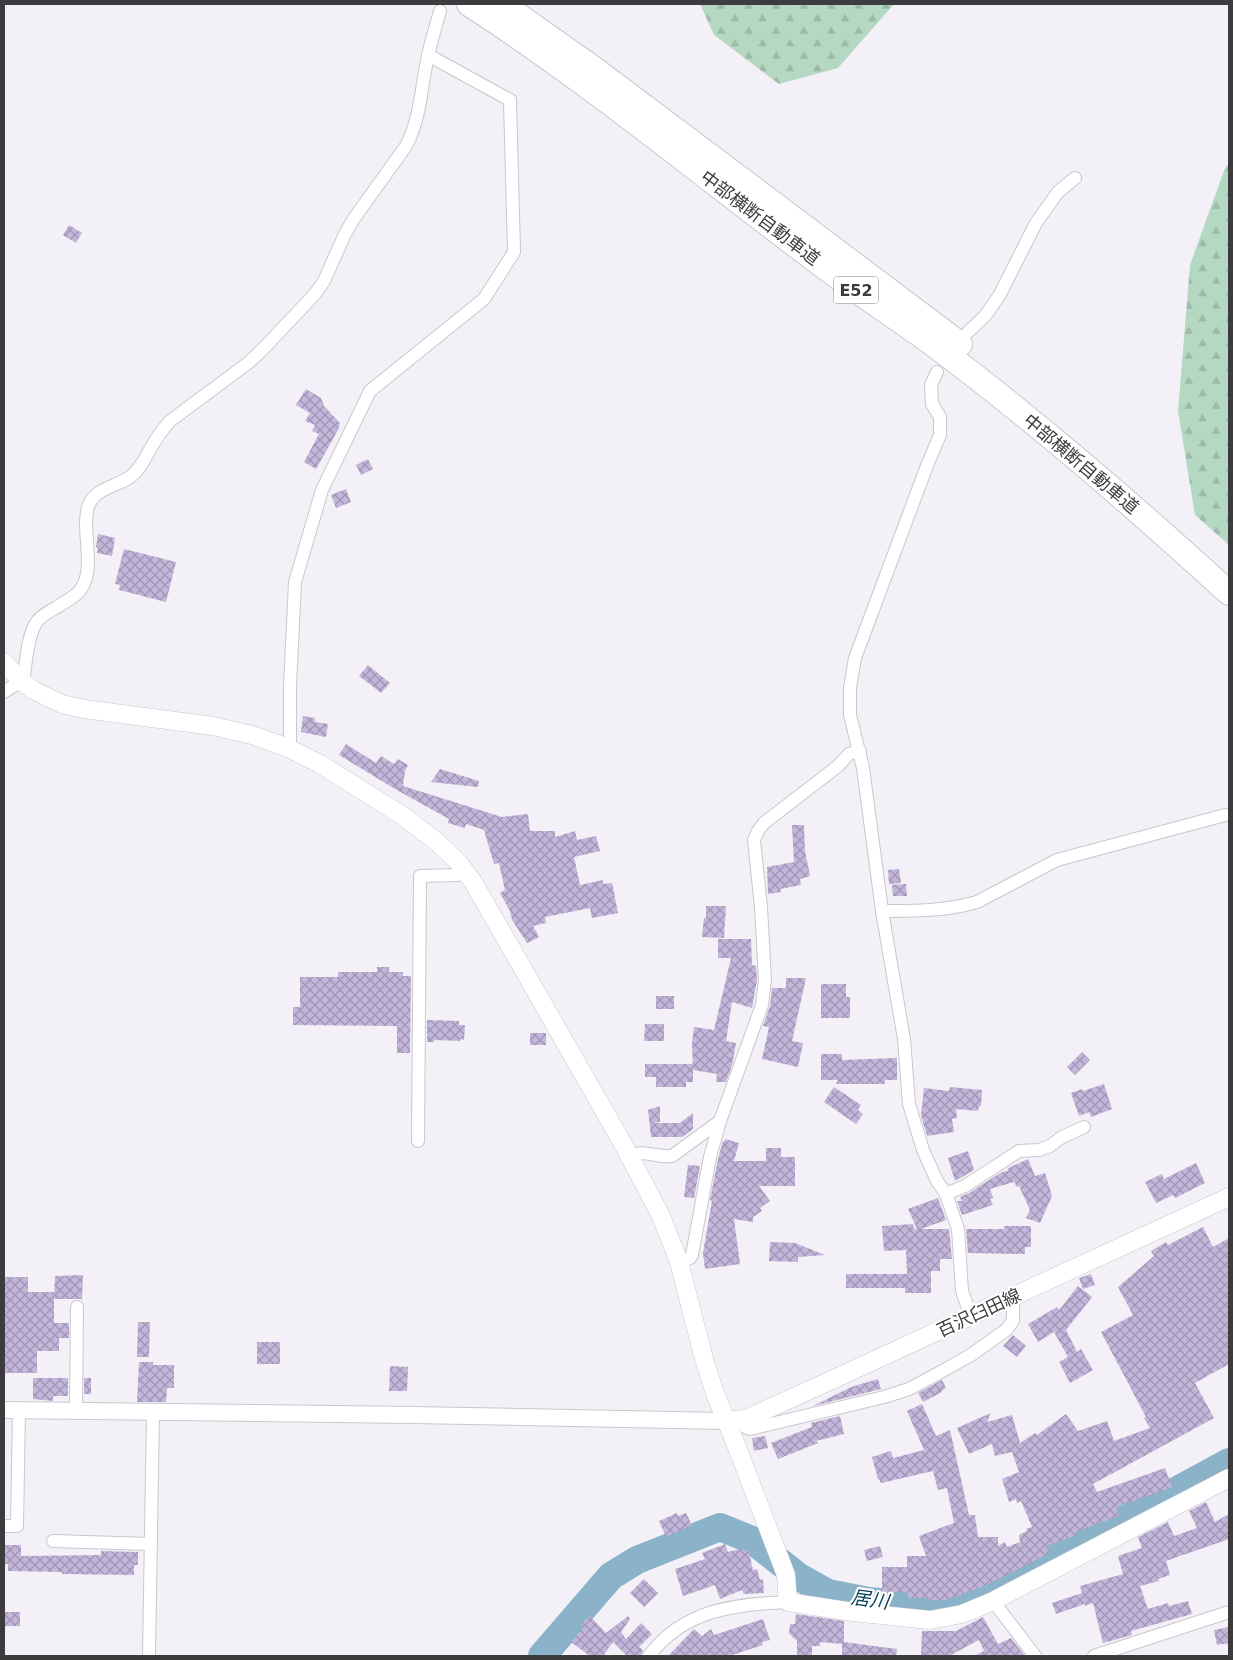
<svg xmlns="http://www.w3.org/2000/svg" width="1233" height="1660" font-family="'DejaVu Sans','Noto Sans JP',sans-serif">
  <defs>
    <pattern id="forest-firs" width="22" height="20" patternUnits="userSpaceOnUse" patternTransform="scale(1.25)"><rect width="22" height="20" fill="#b4d8c2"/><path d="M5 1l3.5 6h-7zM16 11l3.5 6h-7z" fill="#9cbaa8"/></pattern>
    <pattern id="building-cross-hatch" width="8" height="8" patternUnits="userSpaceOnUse" patternTransform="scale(1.25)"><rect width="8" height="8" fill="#c4b5db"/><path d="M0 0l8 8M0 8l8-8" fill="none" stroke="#a094b3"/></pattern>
  </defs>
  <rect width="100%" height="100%" fill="#f3f1f7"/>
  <!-- forest -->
  <g fill="url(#forest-firs)">
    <polygon points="700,4 894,4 838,68 779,84 714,35"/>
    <polygon points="1229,163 1229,545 1195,515 1178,411 1190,265 1225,168"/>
  </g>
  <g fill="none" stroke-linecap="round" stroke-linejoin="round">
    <!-- river -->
    <polyline stroke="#8ab2c9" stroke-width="28" points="542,1656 611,1576 637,1560 720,1527 752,1540 799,1577 828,1593 869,1601 928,1606 964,1599 999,1587 1229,1462"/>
  </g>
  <!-- building -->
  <g fill="url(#building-cross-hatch)">
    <polygon points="69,225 82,233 76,243 63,235"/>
    <polygon points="306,389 321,398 324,406 340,423 338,430 316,469 304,462 319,434 312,431 315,425 305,421 310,413 296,405"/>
    <polygon points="368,459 373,469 361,475 356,465"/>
    <polygon points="346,489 351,502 336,508 331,495"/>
    <polygon points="98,534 115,538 112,556 97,553 98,548 96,547"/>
    <polygon points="124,549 176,562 166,602 119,590 120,585 115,584"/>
    <polygon points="368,665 390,683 381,693 359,676"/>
    <polygon points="303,716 315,718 315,722 328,724 326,737 301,732"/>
    <polygon points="346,744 376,763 381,756 394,764 398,759 408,765 405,771 403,786 502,817 528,814 530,831 555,831 555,837 575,831 577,840 596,836 600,851 574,857 580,885 603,880 603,884 612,883 618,913 592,918 590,908 545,917 546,923 533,926 539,937 527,943 512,920 510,911 500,893 505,890 499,863 494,864 484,830 466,824 465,828 448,823 449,819 395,789 339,755"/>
    <polygon points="440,769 479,781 478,787 431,782"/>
    <polygon points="792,825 804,825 805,851 810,876 800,879 801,885 780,889 781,892 768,894 767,867 794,862"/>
    <polygon points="899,869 901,883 889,884 888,870"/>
    <polygon points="906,884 907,896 893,896 892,885"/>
    <polygon points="706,906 726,906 724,938 702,937 704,918 706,918"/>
    <polygon points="718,939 751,939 752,965 756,966 757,980 752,1008 732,1002 726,1041 736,1043 732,1065 726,1082 716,1082 717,1074 693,1070 692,1043 694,1027 714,1030 731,958 718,958"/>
    <polygon points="377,967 389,967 389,972 403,972 403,976 411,976 410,1053 397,1053 397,1026 293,1025 293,1007 300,1007 300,977 338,977 338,972 377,972"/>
    <polygon points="786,978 806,978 792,1041 803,1043 798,1067 762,1059 769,1027 763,1026 770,1006 772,988 786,988"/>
    <polygon points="821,984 846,984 846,997 850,997 850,1018 821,1018"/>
    <rect x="656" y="996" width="18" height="13"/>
    <polygon points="427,1020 459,1021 459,1025 465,1025 464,1040 460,1039 460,1041 434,1040 434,1042 427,1042"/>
    <polygon points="645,1024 664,1024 664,1041 644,1041"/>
    <rect x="530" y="1033" width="16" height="12"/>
    <polygon points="1082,1052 1090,1060 1075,1075 1067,1067"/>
    <polygon points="821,1054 842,1054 842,1060 897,1058 897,1080 885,1080 885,1084 836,1084 838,1080 821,1080"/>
    <polygon points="645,1064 693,1064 693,1082 686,1082 686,1087 656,1087 656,1077 645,1077"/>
    <polygon points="1104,1084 1112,1109 1091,1117 1089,1112 1079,1116 1071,1093 1082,1089 1083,1091"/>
    <polygon points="834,1087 861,1105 858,1110 863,1114 856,1124 824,1102"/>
    <polygon points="950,1087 982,1090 981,1106 979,1106 978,1111 956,1109 957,1118 952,1119 954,1132 927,1136 921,1115 924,1088 949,1091"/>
    <polygon points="660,1106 660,1122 651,1123 680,1123 693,1113 693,1129 682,1137 651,1137 648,1110"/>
    <polygon points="725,1139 739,1143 734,1161 766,1161 766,1148 781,1148 781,1157 795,1157 795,1186 759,1186 770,1201 760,1208 762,1211 753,1217 753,1222 734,1219 740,1264 705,1269 703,1253 712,1201 710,1200 718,1159 723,1141 725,1141"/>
    <polygon points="968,1151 974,1170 955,1181 948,1158"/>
    <polygon points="1028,1159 1035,1176 1045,1173 1052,1196 1040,1223 1026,1218 1030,1210 1019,1186 1017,1187 1014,1182 990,1189 993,1198 990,1199 993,1205 962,1215 957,1201 962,1201 960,1197 969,1193 1000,1173 1009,1170 1008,1168"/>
    <polygon points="1196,1163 1205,1183 1175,1198 1173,1195 1156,1203 1145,1182 1162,1174 1164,1179"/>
    <polygon points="688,1165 700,1166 694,1198 684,1197"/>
    <polygon points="938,1198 946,1220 921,1229 949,1229 952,1259 940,1259 940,1271 931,1271 931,1293 905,1293 905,1288 846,1288 846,1274 907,1274 906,1250 884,1251 882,1226 913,1224 914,1229 917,1229 908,1209"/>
    <polygon points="1004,1226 1031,1226 1031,1247 1025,1247 1025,1254 968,1253 966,1229 1004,1229"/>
    <polygon points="1203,1227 1213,1247 1229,1238 1229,1364 1195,1383 1214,1418 1093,1484 1097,1492 1165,1468 1172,1487 1116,1507 1119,1516 1075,1532 1076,1535 1046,1546 1049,1553 984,1586 945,1600 929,1600 929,1598 908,1598 908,1592 882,1592 882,1567 907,1567 907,1556 926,1556 919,1536 954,1523 947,1488 938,1490 933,1471 881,1483 879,1479 878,1479 872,1457 891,1451 893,1458 924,1450 907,1411 922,1404 936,1436 950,1430 969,1515 975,1515 978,1537 998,1537 998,1546 1005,1542 1007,1547 1020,1542 1019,1535 1027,1531 1026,1529 1032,1527 1021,1501 1017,1503 1016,1499 1009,1502 1002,1479 1019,1472 1012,1452 995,1456 992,1444 969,1454 957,1428 991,1413 987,1422 1012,1415 1020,1443 1035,1433 1037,1435 1066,1414 1078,1431 1107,1421 1114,1441 1150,1428 1144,1418 1146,1417 1101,1332 1133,1315 1118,1287 1154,1256 1151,1251 1166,1242 1168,1245"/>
    <polygon points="770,1242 795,1243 825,1255 798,1257 798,1262 769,1261"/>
    <polygon points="1091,1274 1095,1285 1083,1289 1079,1278"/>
    <polygon points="83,1275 82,1299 54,1299 55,1276"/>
    <polygon points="4,1277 28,1277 28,1292 54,1292 54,1323 69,1323 69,1338 59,1338 59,1351 37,1351 37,1373 4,1373"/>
    <polygon points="1078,1286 1092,1297 1066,1330 1077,1352 1081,1349 1093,1370 1070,1383 1059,1362 1068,1357 1054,1332 1038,1342 1028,1324 1057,1307 1059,1310"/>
    <polygon points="138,1322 150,1322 149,1357 137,1357"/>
    <polygon points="1013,1335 1026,1346 1017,1357 1003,1346"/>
    <rect x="257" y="1342" width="23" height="22"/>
    <polygon points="139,1362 153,1362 153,1365 174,1365 174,1388 167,1388 166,1402 137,1402"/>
    <polygon points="390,1366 408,1367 407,1391 389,1391"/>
    <polygon points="33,1378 68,1378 68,1396 53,1396 53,1401 33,1399"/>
    <rect x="84" y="1378" width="7" height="16"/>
    <polygon points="878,1379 881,1389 813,1406 851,1387"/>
    <polygon points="942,1380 946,1388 941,1391 942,1392 923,1402 918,1393"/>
    <polygon points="840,1416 844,1434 816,1441 818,1443 778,1459 771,1443 812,1427 811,1423"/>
    <polygon points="765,1436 768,1448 754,1451 752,1438"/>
    <polygon points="1206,1502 1215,1522 1229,1514 1229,1539 1166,1561 1170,1575 1158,1579 1159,1581 1140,1586 1148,1609 1168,1603 1169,1606 1188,1601 1192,1614 1131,1631 1132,1635 1103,1643 1093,1603 1085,1606 1085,1604 1056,1614 1052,1603 1082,1593 1080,1586 1123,1574 1118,1556 1142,1548 1138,1537 1168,1522 1174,1536 1197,1528 1189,1511"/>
    <polygon points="677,1513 678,1516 686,1513 692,1525 666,1537 659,1521"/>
    <polygon points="725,1544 728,1552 739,1549 749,1552 753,1570 757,1569 760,1580 763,1579 764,1593 744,1594 742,1590 720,1599 715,1585 683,1596 675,1569 705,1559 702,1553"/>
    <polygon points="4,1545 21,1545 21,1556 101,1555 101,1551 138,1552 138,1565 134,1565 134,1575 62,1574 62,1572 8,1571 8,1564 4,1564"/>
    <polygon points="880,1546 883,1557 867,1561 864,1550"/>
    <polygon points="644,1579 658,1593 644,1607 630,1593"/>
    <rect x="4" y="1612" width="16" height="14"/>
    <polygon points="796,1614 844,1621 844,1642 897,1649 896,1656 842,1656 842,1644 820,1642 820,1646 812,1646 812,1656 797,1655 797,1641 789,1633 790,1624 795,1624"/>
    <polygon points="590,1616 606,1633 628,1616 630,1619 621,1632 626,1639 641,1623 652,1634 639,1647 643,1650 641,1656 627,1656 613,1642 603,1656 590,1656 571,1642 584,1627 581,1624"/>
    <polygon points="983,1617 998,1644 1011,1638 1025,1656 974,1656 984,1651 979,1640 949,1656 921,1656 922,1631 956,1631"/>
    <polygon points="763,1619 770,1640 762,1642 763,1645 729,1656 668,1656 694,1629 702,1636 711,1629 714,1635"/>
    <polygon points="1229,1627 1229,1643 1217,1645 1214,1630"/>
  </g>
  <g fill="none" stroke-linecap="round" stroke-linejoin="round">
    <defs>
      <g id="minor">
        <polyline points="968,332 985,316 999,296 1036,223 1058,192 1075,178"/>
        <polyline points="937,372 931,385 932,404 940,417 940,435 928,463 855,658 850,688 850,715 863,768 882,911 904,1039 909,1104 923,1150 937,1181 946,1194 958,1229 962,1291 971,1317"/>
        <path d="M4,692L21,681L24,675C26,661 28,635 36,623C40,616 49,612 57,607C64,602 76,597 81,589C96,568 81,531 88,507C94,488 116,487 130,477C140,470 146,456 152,446C157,437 163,429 170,421L248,363L261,351L315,294L324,281L345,234L353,220L406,146C421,118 421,86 428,56C431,41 436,26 440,11"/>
        <polyline points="288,748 290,740 290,686 295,582 322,490 370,391 484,299 514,252 510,100 428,55"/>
        <path d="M882,911C915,911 946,911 977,902L1057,860L1225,815"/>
        <polyline points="418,1141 420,876 457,875 466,872"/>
        <path d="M630,1156C644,1149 657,1158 672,1156L720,1121"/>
        <polyline points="946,1194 965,1186 1019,1151 1039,1150 1050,1146 1062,1137 1084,1127"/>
        <polyline points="679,1262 690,1258 692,1255 710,1157 720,1121 762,1005 765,980 761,907 754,840 758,831 764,823 838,766 849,754 860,751"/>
        <polyline points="76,1411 77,1307"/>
        <polyline points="742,1419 745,1427 750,1429 884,1397 909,1389 937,1374 971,1355 1006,1330 1013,1321 1013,1297"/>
        <polyline points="4,1526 17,1526 19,1410"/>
        <polyline points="53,1541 151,1544"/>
        <polyline points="993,1601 1035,1656"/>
        <polyline points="149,1656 153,1412"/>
        <path d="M649,1656C683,1610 734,1604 788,1602"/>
        <polyline points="1094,1656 1229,1612"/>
      </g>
      <polyline id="tertiary" points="4,1410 413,1415 726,1421"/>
      <g id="secondary">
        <polyline points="4,662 21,681 33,690 62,704 84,709 213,726 252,735 288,748 320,764 403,816 437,842 459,863 473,882 507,941 622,1142 661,1216 679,1262 704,1359 716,1396 735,1442 786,1575 788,1602 853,1612 930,1620 962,1614 993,1601 1229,1478"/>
        <polyline points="726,1421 746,1419 823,1384 1229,1197"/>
      </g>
      <g id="motorway">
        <path d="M469,4C599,88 717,188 842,280C872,302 903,322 933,344C1036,421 1134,506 1229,593"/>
        <polyline points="502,4 593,68 960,344"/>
      </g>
    </defs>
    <!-- minor casing -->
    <use href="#minor" stroke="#c9c7cd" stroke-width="14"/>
    <!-- tertiary casing -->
    <use href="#tertiary" stroke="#c9c7cd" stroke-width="18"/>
    <!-- secondary casing -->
    <use href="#secondary" stroke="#c9c7cd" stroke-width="19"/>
    <!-- motorway casing -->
    <use href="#motorway" stroke="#c9c7cd" stroke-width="26"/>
    <!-- minor -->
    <use href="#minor" stroke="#fff" stroke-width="12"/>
    <!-- tertiary -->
    <use href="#tertiary" stroke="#fff" stroke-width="16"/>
    <!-- secondary -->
    <use href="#secondary" stroke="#fff" stroke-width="18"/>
    <!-- motorway -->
    <use href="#motorway" stroke="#fff" stroke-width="24"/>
  </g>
  <g text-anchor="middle" stroke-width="4.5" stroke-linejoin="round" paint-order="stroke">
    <!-- shield labels -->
    <rect fill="#fff" stroke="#767677" stroke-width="1" x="833.5" y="276.5" width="45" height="27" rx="4"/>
    <g font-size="16" font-weight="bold" fill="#3c3b3d">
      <text x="856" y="296">E52</text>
    </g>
    <!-- street labels -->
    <g font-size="18" fill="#3c3b3d" stroke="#fff">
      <text transform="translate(760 218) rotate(37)" y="6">中部横断自動車道</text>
      <text transform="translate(1081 464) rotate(40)" y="6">中部横断自動車道</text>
      <text transform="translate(979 1313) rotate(-25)" y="6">百沢臼田線</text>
    </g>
    <!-- water labels -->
    <g font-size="19" font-style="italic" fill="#094159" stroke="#fff">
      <text transform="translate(870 1599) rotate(8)" y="7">居川</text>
    </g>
  </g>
  <!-- border -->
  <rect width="1233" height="1660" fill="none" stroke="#3c3b3d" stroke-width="10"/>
</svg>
